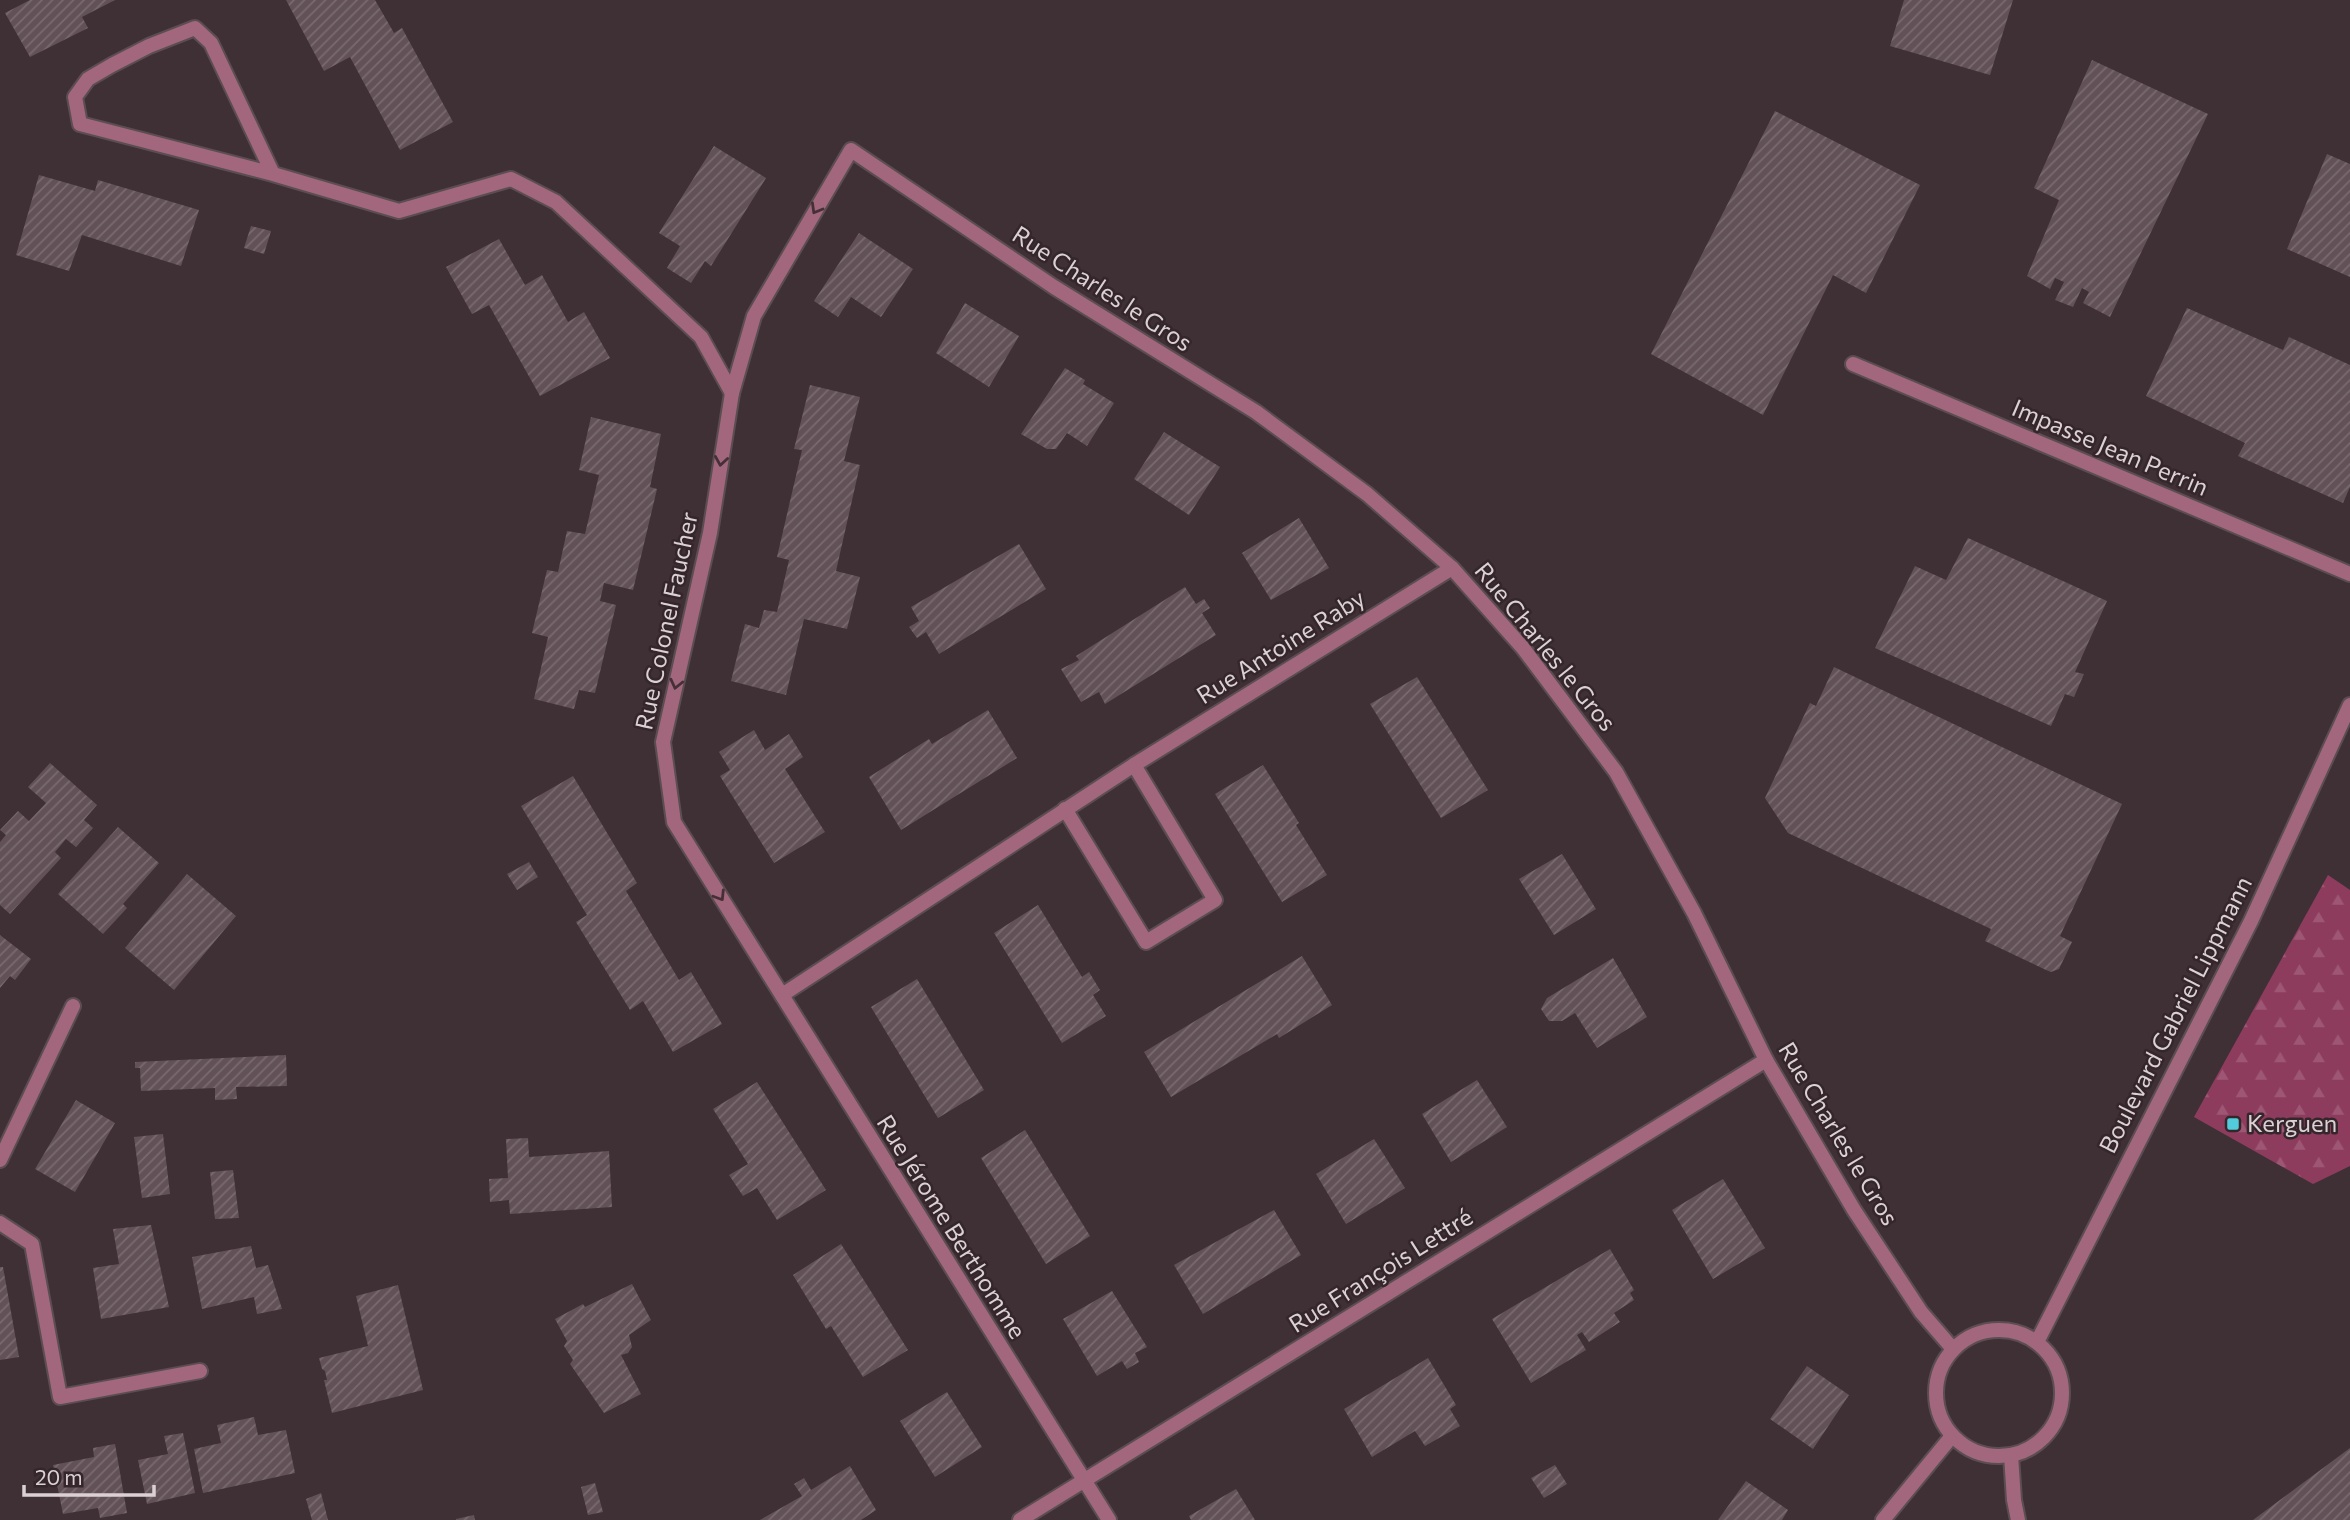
<svg xmlns="http://www.w3.org/2000/svg" width="2350" height="1520" font-family="Commissioner,sans-serif">
  <defs>
    <pattern id="forest-firs" width="22" height="20" patternUnits="userSpaceOnUse" patternTransform="scale(1.75)"><rect width="22" height="20" fill="#8e3c5e"/><path d="M5 1l3.5 6h-7zM16 11l3.5 6h-7z" fill="#9d5774"/></pattern>
    <pattern id="building-hatch" width="6" height="6" patternUnits="userSpaceOnUse" patternTransform="scale(1.75)"><rect width="6" height="6" fill="#625257"/><path d="M-1 1l2-2M0 6l6-6M5 7l2-2" fill="none" stroke="#786a6e"/></pattern>
  </defs>
  <rect width="100%" height="100%" fill="#3f3035"/>
  <!-- forest -->
  <polygon fill="url(#forest-firs)" points="2328,875 2350,890 2350,1166 2313,1184 2194,1117"/>
  <!-- building -->
  <g fill="url(#building-hatch)">
    <polygon points="30,0 115,0 82,17 88,28 30,57 5,13"/>
    <polygon points="286,0 375,0 394,33 402,28 453,122 400,150 350,57 324,71"/>
    <polygon points="1904,0 2013,0 1990,75 1890,46"/>
    <polygon points="2092,60 2208,114 2110,317 2083,303 2089,292 2082,288 2073,307 2055,300 2064,282 2055,278 2050,289 2027,276 2059,200 2034,188"/>
    <polygon points="1775,111 1920,185 1866,293 1833,275 1763,415 1651,354"/>
    <polygon points="714,146 766,178 711,266 705,261 691,283 667,268 680,246 659,233"/>
    <polygon points="2327,154 2350,164 2350,277 2287,249"/>
    <polygon points="39,175 95,191 98,180 199,210 181,266 82,235 69,271 16,255"/>
    <polygon points="251,226 271,231 264,254 244,248"/>
    <polygon points="859,233 913,269 881,317 851,297 838,317 814,301"/>
    <polygon points="499,239 525,285 542,275 568,322 584,312 610,358 540,396 489,305 472,314 446,267"/>
    <polygon points="965,303 1019,336 989,387 936,353"/>
    <polygon points="2187,308 2283,350 2289,337 2350,365 2350,487 2343,503 2238,456 2245,443 2146,396"/>
    <polygon points="1065,368 1085,380 1083,384 1114,403 1087,446 1067,433 1056,449 1047,449 1021,434"/>
    <polygon points="810,385 860,397 844,461 860,465 836,571 860,577 847,629 804,619 786,695 731,681 745,624 759,628 764,610 777,612 789,560 777,557 802,450 794,449"/>
    <polygon points="591,417 661,434 650,487 657,489 633,590 604,583 600,601 616,605 595,693 579,690 574,709 534,699 548,637 532,633 547,570 558,572 567,531 585,534 599,475 579,470"/>
    <polygon points="1164,432 1220,467 1189,515 1134,479"/>
    <polygon points="1299,518 1329,568 1271,600 1242,553"/>
    <polygon points="1968,538 2107,601 2075,672 2084,674 2074,697 2065,694 2051,726 1875,648 1915,566 1946,580"/>
    <polygon points="1019,544 1046,589 939,654 926,632 917,638 909,627 919,621 911,607"/>
    <polygon points="1185,587 1196,604 1204,599 1210,608 1202,613 1216,635 1105,704 1099,692 1081,702 1061,669 1079,660 1076,656"/>
    <polygon points="1834,667 2122,804 2060,936 2072,942 2059,969 2051,972 2046,970 1985,941 1991,929 1788,833 1765,798 1810,703 1816,706"/>
    <polygon points="1417,677 1488,790 1441,818 1370,704"/>
    <polygon points="988,710 1017,758 901,830 869,777 929,739 932,744"/>
    <polygon points="754,730 765,750 789,734 803,757 785,769 825,832 774,863 720,776 730,770 719,752"/>
    <polygon points="50,763 97,805 84,820 93,828 76,847 66,839 55,852 61,858 10,914 0,905 0,842 6,835 0,830 18,811 29,821 46,803 28,787"/>
    <polygon points="1263,765 1299,823 1296,825 1327,875 1282,902 1215,794"/>
    <polygon points="573,776 637,883 626,891 679,980 691,972 722,1024 673,1052 643,1001 630,1010 576,922 587,915 521,806"/>
    <polygon points="118,827 159,863 123,904 127,908 103,934 58,894"/>
    <polygon points="1562,854 1596,909 1554,935 1519,879"/>
    <polygon points="529,862 538,877 517,890 507,874"/>
    <polygon points="187,874 236,916 174,990 125,948"/>
    <polygon points="1038,905 1082,977 1089,972 1100,990 1093,995 1106,1016 1062,1043 994,933"/>
    <polygon points="0,935 31,959 15,980 10,976 0,988"/>
    <polygon points="1302,956 1332,1005 1279,1038 1277,1034 1171,1097 1144,1052"/>
    <polygon points="1613,958 1647,1017 1597,1048 1575,1013 1562,1021 1549,1021 1541,1009 1547,998"/>
    <polygon points="917,979 984,1090 938,1118 871,1007"/>
    <polygon points="286,1055 287,1086 236,1087 237,1099 215,1100 215,1088 141,1091 140,1068 135,1068 135,1062"/>
    <polygon points="1477,1080 1507,1127 1451,1162 1422,1114"/>
    <polygon points="757,1082 826,1190 777,1220 757,1188 743,1196 729,1175 748,1164 713,1109"/>
    <polygon points="76,1100 115,1123 75,1192 35,1169"/>
    <polygon points="1025,1130 1090,1236 1046,1264 981,1158"/>
    <polygon points="163,1134 170,1194 142,1198 134,1137"/>
    <polygon points="528,1138 529,1157 609,1151 612,1207 510,1214 509,1200 490,1202 489,1179 508,1178 506,1139"/>
    <polygon points="1374,1139 1405,1188 1346,1224 1316,1174"/>
    <polygon points="233,1170 239,1218 215,1219 210,1172"/>
    <polygon points="1723,1179 1765,1248 1713,1279 1672,1210"/>
    <polygon points="1274,1210 1301,1255 1203,1314 1174,1265"/>
    <polygon points="151,1225 169,1307 101,1319 93,1268 119,1264 113,1229"/>
    <polygon points="841,1244 908,1350 863,1377 831,1326 826,1329 793,1275"/>
    <polygon points="251,1246 256,1268 268,1265 282,1309 257,1314 254,1297 202,1309 192,1257"/>
    <polygon points="1610,1249 1634,1290 1630,1293 1634,1300 1614,1313 1620,1322 1589,1342 1582,1332 1577,1335 1586,1350 1531,1383 1492,1319"/>
    <polygon points="0,1267 3,1267 19,1357 0,1360"/>
    <polygon points="632,1284 651,1320 629,1335 632,1347 628,1353 621,1355 641,1394 604,1413 570,1364 573,1360 564,1346 567,1341 555,1319 583,1304 585,1307"/>
    <polygon points="398,1285 423,1390 332,1413 324,1380 327,1380 325,1371 322,1369 319,1358 368,1346 356,1296"/>
    <polygon points="1112,1291 1147,1347 1135,1353 1139,1362 1127,1369 1122,1361 1097,1376 1063,1319"/>
    <polygon points="1428,1358 1456,1405 1450,1409 1460,1426 1425,1446 1415,1431 1372,1457 1344,1409"/>
    <polygon points="1807,1366 1849,1395 1813,1449 1770,1419"/>
    <polygon points="947,1392 982,1447 935,1477 900,1421"/>
    <polygon points="254,1417 258,1435 286,1430 295,1473 203,1493 194,1449 221,1443 217,1425"/>
    <polygon points="183,1433 195,1493 147,1504 138,1460 168,1454 164,1436"/>
    <polygon points="115,1444 127,1513 100,1518 98,1508 63,1514 53,1465 94,1457 93,1448"/>
    <polygon points="2350,1448 2350,1520 2253,1520"/>
    <polygon points="1555,1465 1567,1484 1544,1498 1531,1478"/>
    <polygon points="850,1466 876,1510 861,1520 760,1520 802,1496 794,1484 804,1478 811,1490"/>
    <polygon points="1746,1481 1788,1510 1782,1520 1718,1520"/>
    <polygon points="595,1483 603,1512 588,1515 581,1487"/>
    <polygon points="1236,1489 1255,1520 1191,1520 1189,1516"/>
    <polygon points="321,1493 328,1520 312,1520 306,1499"/>
    <polygon points="474,1515 475,1520 456,1520 456,1519"/>
  </g>
  <g fill="none" stroke-linecap="round" stroke-linejoin="round">
    <defs>
      <g id="minor">
        <polyline points="273,174 211,43 195,28 149,46 112,65 88,79 75,97 80,124 273,174 399,211 511,179 556,202 701,337 732,393"/>
        <polyline points="1853,364 2350,574"/>
        <polyline points="1065,809 1146,942 1215,900 1134,765"/>
        <polyline points="782,995 1134,765 1452,568"/>
        <polyline points="0,1160 73,1006"/>
        <polyline points="0,1223 32,1244 60,1397 200,1371"/>
        <polyline points="1020,1520 1766,1060"/>
        <polyline points="1109,1520 674,822 663,742 710,533 732,393 754,316 851,150 1054,287 1256,412 1367,494 1452,568 1523,648 1616,772 1694,913 1766,1060 1854,1210 1921,1312 1953,1349"/>
        <polyline points="1883,1520 1952,1436"/>
      </g>
      <g id="tertiary">
        <circle cx="1999" cy="1393" r="63"/>
        <polyline points="2037,1342 2251,921 2350,705"/>
        <polyline points="2011,1455 2014,1500 2018,1520"/>
      </g>
    </defs>
    <!-- minor casing -->
    <use href="#minor" stroke="#5b4d52" stroke-width="18"/>
    <!-- tertiary casing -->
    <use href="#tertiary" stroke="#5b4d52" stroke-width="18"/>
    <!-- minor -->
    <use href="#minor" stroke="#a2677d" stroke-width="14"/>
    <!-- tertiary -->
    <use href="#tertiary" stroke="#a2677d" stroke-width="14"/>
  </g>
  <!-- one-way arrows -->
  <defs><path id="oneway-chevron" d="M-2-3.5L2.5 0L-2 3.5" fill="none" stroke-width="1.6" stroke-linecap="round" stroke-linejoin="round" transform="scale(1.75)"/></defs>
  <g stroke="#453037">
    <use href="#oneway-chevron" transform="translate(816 209) rotate(120)"/>
    <use href="#oneway-chevron" transform="translate(721 461) rotate(99)"/>
    <use href="#oneway-chevron" transform="translate(676 684) rotate(103)"/>
    <use href="#oneway-chevron" transform="translate(720 896) rotate(58)"/>
  </g>
  <!-- markers -->
  <rect fill="#52cbda" stroke="#35262b" stroke-width="2.5" x="2226" y="1117" width="14" height="14" rx="3.5"/>
  <g text-anchor="middle" stroke-width="5" stroke-linejoin="round" paint-order="stroke">
    <!-- street labels -->
    <g font-size="24" fill="#dbd1d5" stroke="#35262b">
      <text transform="translate(1102 289) rotate(33)" y="8">Rue Charles le Gros</text>
      <text transform="translate(2110 448) rotate(23)" y="8">Impasse Jean Perrin</text>
      <text transform="translate(667 621) rotate(-78)" y="8">Rue Colonel Faucher</text>
      <text transform="translate(1281 647) rotate(-32)" y="8">Rue Antoine Raby</text>
      <text transform="translate(1545 647) rotate(51)" y="8">Rue Charles le Gros</text>
      <text transform="translate(2176 1015) rotate(-63)" y="8">Boulevard Gabriel Lippmann</text>
      <text transform="translate(1838 1134) rotate(59)" y="8">Rue Charles le Gros</text>
      <text transform="translate(951 1227) rotate(58)" y="8">Rue Jérome Berthomme</text>
      <text transform="translate(1381 1271) rotate(-32)" y="8">Rue François Lettré</text>
    </g>
    <!-- poi labels -->
    <g font-size="24" fill="#dbd1d5" stroke="#35262b" text-anchor="start">
      <text x="2247" y="1132">Kerguen</text>
    </g>
  </g>
  <!-- scale -->
  <path d="M24 1485v10h130v-10" fill="none" stroke="#dbd1d5" stroke-width="3.5"/>
  <text x="35" y="1485" font-size="21" fill="#dbd1d5" stroke="#35262b" stroke-width="5" paint-order="stroke">20 m</text>
</svg>
